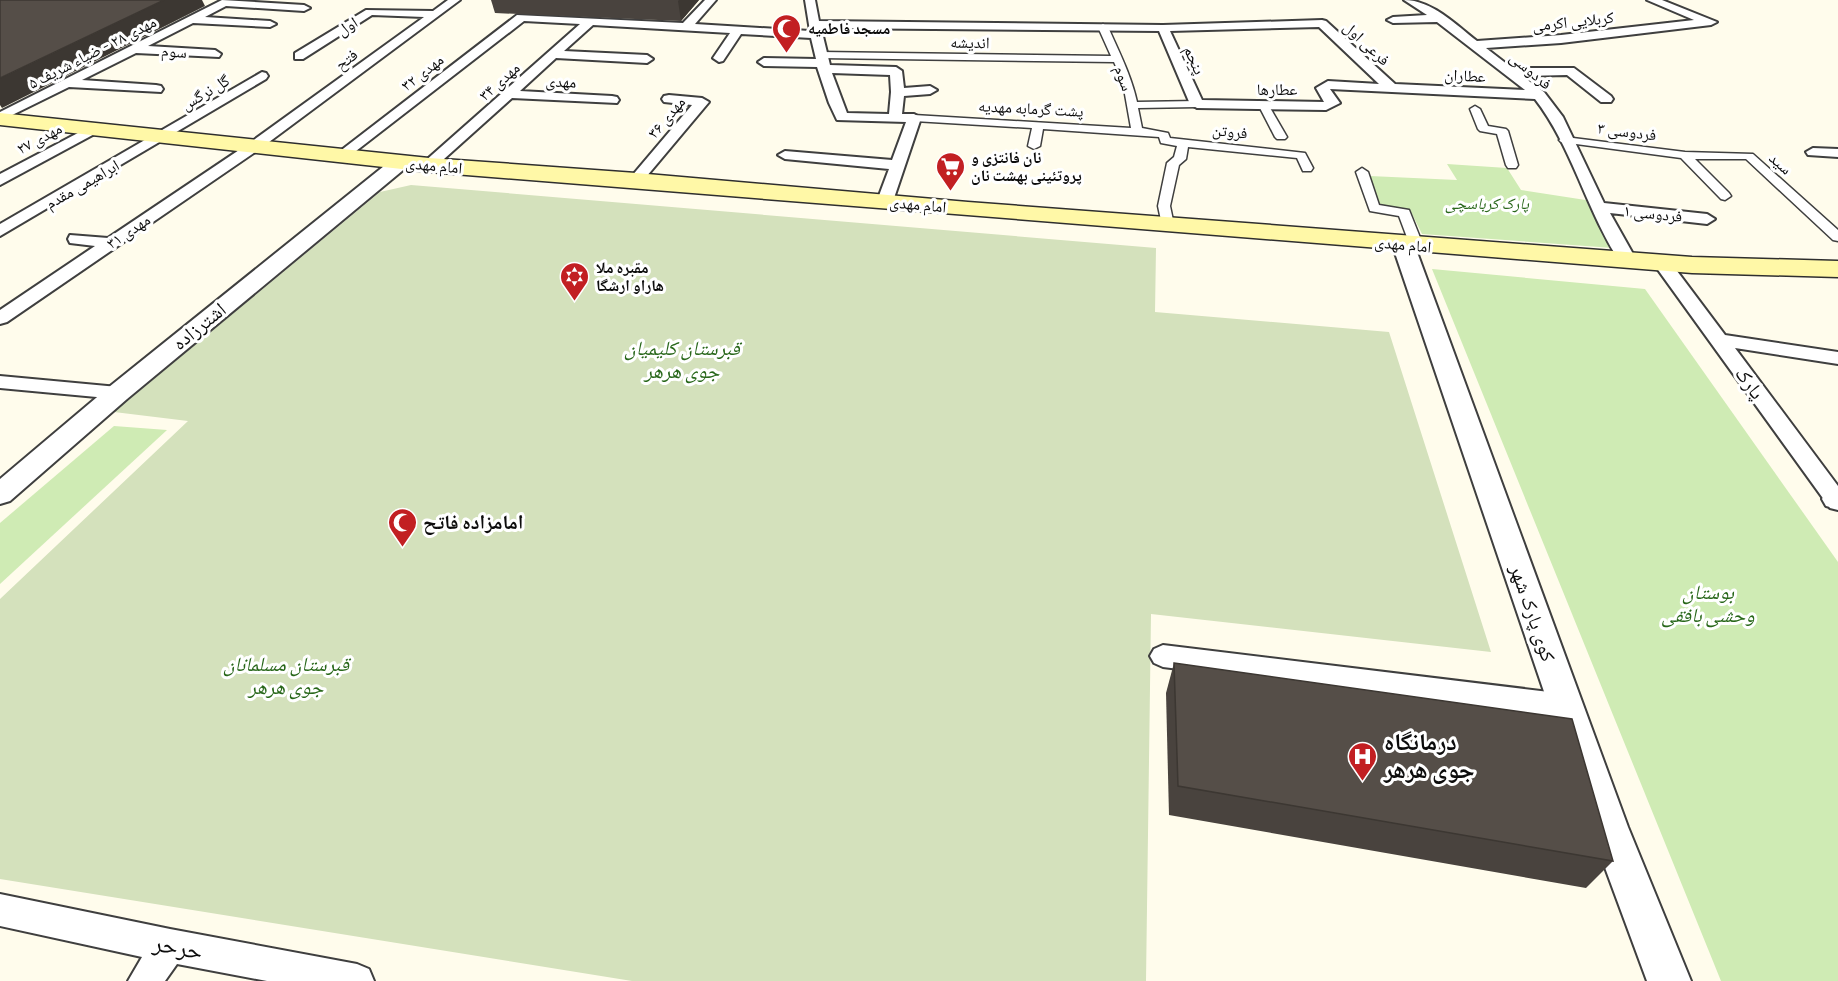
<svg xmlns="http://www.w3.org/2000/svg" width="1838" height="981" font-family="Bitter,'Noto Naskh Arabic',serif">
  <rect width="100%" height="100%" fill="#fffcec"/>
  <!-- green -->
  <g fill="#cfebb4">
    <polygon points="1447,164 1507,168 1521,190 1592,201 1613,248 1422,234 1411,212 1378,207 1370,176 1457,180"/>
    <polygon points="1432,269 1645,289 1838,562 1838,981 1721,981"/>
    <polygon points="114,426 167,430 0,584 0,523"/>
  </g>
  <!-- cemetery -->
  <polygon fill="#d4e1bc" points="411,185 1156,248 1155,312 1389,332 1491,652 1151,614 1146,981 632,981 0,879 0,599 188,421 114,412 380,192"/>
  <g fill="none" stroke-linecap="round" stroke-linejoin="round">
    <defs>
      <g id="pedestrian">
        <path d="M1103,24L1108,27C1119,52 1131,75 1137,102L1197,101L1202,104L1197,107L1138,108L1142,128L1168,133L1170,138L1305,153L1313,168L1311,171H1303L1297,158L1188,147L1186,159L1179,165L1170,206L1174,225L1168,229L1162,225L1158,206L1167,163L1174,157L1177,146L1161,143L1159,137L1043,129L1040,146L1034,149L1028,146L1032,128L914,121L909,118L914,115L1131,128L1123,83L1114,62L821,58L816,55L821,52L1111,56L1098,27Z"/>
        <polygon points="1264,103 1269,106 1287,137 1285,139 1277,139 1275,137 1259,106"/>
        <polygon points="1475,106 1480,109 1488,126 1506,129 1508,131 1518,165 1516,168 1508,168 1506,165 1497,134 1480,131 1478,129 1470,109"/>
        <polygon points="1565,137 1685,152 1753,154 1838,230 1838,241 1833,240 1746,159 1695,159 1729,193 1731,196 1725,200 1721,199 1681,158 1561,142 1559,140"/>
        <polygon points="1362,168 1368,172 1379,205 1409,210 1423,245 1421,248 1411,248 1399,216 1370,211 1356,172"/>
      </g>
      <g id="minor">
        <polygon points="222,0 304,5 310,8 304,11 226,6 205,17 270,21 276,24 270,27 193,23 148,46 215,50 221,54 219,57 136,53 82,80 156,85 161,86 163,89 161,92 69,87 0,121 0,112"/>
        <polygon points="448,0 460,0 261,148 7,322 0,324 0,310 95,246 70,243 68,239 70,235 108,238 251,142 424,17 372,15 303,59 295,59 295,53 366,10 433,11"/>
        <path d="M705,0H716L695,24L810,31L805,0H815L819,21L1163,25L1322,20L1326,21L1395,84L1525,90L1437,22L1393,23L1387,20L1393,17L1427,15L1404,0C1432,0 1456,25 1477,41L1561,35L1694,20L1647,0H1662L1717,22L1711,25L1561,43L1486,48L1512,68H1574L1611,96L1613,99L1611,102H1601L1567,75L1522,76L1544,92L1563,117L1604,203L1707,214L1715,219L1707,224L1610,213L1637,261L1634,265H1622C1587,213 1573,148 1535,99L1330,89L1340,103L1326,110L1197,108L1190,104L1159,31L821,28L830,65L896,67L902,71L904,88L930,86L937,90L930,94L904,96L902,114H914L921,118L893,201L885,206L877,201L889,169L785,159L778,155L785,151L892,160L906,122L837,120L829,103L817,67L764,66L758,62L764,58L816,59L811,38L741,34L723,61L719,62L713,58L730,33L593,25L564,51L647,55L653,59L647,63L556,58L520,91L612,96L617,97L619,100L617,103L512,98L434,168H424L422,165L424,162L580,24L524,21L347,158L342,159L335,155L517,15L683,23ZM1319,27L1379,84L1328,81L1316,88L1324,102L1202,100L1170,31ZM832,73L890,75L891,92L889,114L847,113Z"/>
        <polygon points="262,72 266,73 268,76 266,79 0,236 0,224"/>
        <polygon points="669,95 702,98 709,102 641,183 631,183 628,180 631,177 692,105 664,102 662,99 664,96"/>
        <polygon points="95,124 100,125 102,128 100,131 0,185 0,174"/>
        <polygon points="1813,148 1838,149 1838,157 1808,155 1806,152"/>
        <polygon points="1662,258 1668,259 1725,335 1838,352 1838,364 1735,348 1838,486 1838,510 1830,508 1656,267 1653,263 1656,259"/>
        <polygon points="0,376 118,387 125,389 128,393 125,397 118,399 0,388"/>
        <polygon points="1163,645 1566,694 1576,698 1580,706 1576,714 1566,718 1163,667 1154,663 1150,656 1154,649"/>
        <polygon points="0,894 170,929 357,964 369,969 374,981 267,981 177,964 165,981 128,981 142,957 0,926"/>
      </g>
      <g id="tertiary">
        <polygon points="401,156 408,158 410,162 408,166 127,399 10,501 0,504 0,479 109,387 394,158"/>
        <polygon points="1403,238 1410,240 1414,244 1628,827 1691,981 1647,981 1590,827 1392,244 1396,240"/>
        <polygon points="1838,489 1838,509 1826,506 1822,499 1826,492"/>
      </g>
      <polygon id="secondary" points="0,113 429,158 636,173 968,202 1692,257 1838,261 1838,277 1692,273 429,172 0,125"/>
    </defs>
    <!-- pedestrian casing -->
    <use href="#pedestrian" stroke="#3f3f3f" stroke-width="3"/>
    <!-- minor casing -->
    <use href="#minor" stroke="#3f3f3f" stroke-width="4"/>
    <!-- tertiary casing -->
    <use href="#tertiary" stroke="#3f3f3f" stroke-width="4"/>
    <!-- secondary casing -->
    <use href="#secondary" stroke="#2e2e2e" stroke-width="3"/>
    <!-- pedestrian -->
    <use href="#pedestrian" fill="#fff" fill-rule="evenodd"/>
    <!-- minor -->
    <use href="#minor" fill="#fff" fill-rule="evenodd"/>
    <!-- tertiary -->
    <use href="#tertiary" fill="#fff" fill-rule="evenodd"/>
    <!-- secondary -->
    <use href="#secondary" fill="#fff8a7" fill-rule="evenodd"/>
  </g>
  <!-- wall -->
  <g fill="#49433e">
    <polygon points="491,0 699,0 681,21 495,13"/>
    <polygon points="1174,663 1613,861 1586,888 1169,815 1166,693"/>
  </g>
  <!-- shaded-wall -->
  <g fill="#3c3732">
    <polygon points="164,0 202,0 205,6 2,108 0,105 0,78"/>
    <polygon points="679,0 699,0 681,21 678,1"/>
  </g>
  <!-- building -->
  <g fill="#554e48" stroke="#3c3732" stroke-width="1.5">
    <polygon points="0,0 164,0 0,78"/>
    <polygon points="1174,663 1572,719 1613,861 1178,786"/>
  </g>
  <!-- icons -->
  <defs>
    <symbol id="mosque-pin" viewBox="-11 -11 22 30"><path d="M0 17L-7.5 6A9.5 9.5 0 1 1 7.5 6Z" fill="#c21f22" stroke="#fff"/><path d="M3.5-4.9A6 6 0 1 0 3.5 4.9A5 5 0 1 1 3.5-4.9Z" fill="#fff"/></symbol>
    <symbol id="supermarket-pin" viewBox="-11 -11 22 30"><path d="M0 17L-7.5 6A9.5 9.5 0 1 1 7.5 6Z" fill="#c21f22" stroke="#fff"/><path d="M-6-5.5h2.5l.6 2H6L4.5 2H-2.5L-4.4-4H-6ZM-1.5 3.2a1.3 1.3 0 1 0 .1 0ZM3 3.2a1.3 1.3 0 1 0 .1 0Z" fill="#fff"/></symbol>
    <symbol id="synagogue-pin" viewBox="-11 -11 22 30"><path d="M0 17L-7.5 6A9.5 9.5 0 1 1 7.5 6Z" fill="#c21f22" stroke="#fff"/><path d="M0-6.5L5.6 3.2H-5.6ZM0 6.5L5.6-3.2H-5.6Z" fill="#fff"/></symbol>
    <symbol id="hospital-pin" viewBox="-11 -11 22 30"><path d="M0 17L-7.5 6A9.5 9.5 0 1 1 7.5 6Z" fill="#c21f22" stroke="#fff"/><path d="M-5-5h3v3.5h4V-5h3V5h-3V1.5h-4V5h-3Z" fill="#fff"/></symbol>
  </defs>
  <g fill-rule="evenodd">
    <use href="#mosque-pin" x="770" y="12" width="33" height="45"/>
    <use href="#supermarket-pin" x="934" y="150" width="33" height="45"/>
    <use href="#synagogue-pin" x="558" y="260" width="33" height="45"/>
    <use href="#mosque-pin" x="386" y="506" width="33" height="45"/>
    <use href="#hospital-pin" x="1346" y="740" width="33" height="45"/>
  </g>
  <g text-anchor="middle" stroke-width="6" stroke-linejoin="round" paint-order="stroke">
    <!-- far-street labels -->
    <g font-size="16" fill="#0c0c0c" stroke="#fff">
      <text transform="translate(1573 21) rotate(-6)" y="6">کربلایی اکرمی</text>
      <text transform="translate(347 26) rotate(-32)" y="6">اول</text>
      <text transform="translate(970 42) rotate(1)" y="6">اندیشه</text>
      <text transform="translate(1367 43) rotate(43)" y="6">فرعی اول</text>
      <text transform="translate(174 51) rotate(4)" y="6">سوم</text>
      <text transform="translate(92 52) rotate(-27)" y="6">مهدی ۲۸ - ضیاء شریف ۵</text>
      <text transform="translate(346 59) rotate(-36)" y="6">فتح</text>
      <text transform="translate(1195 60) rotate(66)" y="6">پنجم</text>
      <text transform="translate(1531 70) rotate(40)" y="6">فردوسی</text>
      <text transform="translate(422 72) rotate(-38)" y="6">مهدی ۳۲</text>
      <text transform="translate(1465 75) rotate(3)" y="6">عطاران</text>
      <text transform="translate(1124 78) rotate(70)" y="6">سوم</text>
      <text transform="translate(499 81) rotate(-42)" y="6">مهدی ۳۴</text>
      <text transform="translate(561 81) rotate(3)" y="6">مهدی</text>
      <text x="1277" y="95">عطارها</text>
      <text transform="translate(205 92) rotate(-31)" y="6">گل نرگس</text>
      <text transform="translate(1031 108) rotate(3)" y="6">پشت گرمابه مهدیه</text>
      <text transform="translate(666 117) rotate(-50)" y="6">مهدی ۳۶</text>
      <text transform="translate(1230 131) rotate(6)" y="6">فروتن</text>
      <text transform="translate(1627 131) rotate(7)" y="6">فردوسی ۳</text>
      <text transform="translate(39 138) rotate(-28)" y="6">مهدی ۲۷</text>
      <text transform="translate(1781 163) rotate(42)" y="6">سید</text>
      <text transform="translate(434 165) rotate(5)" y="6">امام مهدی</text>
      <text transform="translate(82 184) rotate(-30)" y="6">ابراهیمی مقدم</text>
      <text transform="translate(918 204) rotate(5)" y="6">امام مهدی</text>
      <text transform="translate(1653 213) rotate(6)" y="6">فردوسی ۱</text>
      <text transform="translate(128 231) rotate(-34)" y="6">مهدی ۳۱</text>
      <text transform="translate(1403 244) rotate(5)" y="6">امام مهدی</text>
    </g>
    <!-- far-poi labels -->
    <g font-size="16" font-weight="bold" fill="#0c0c0c" stroke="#fff" text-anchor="start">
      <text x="808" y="34">مسجد فاطمیه</text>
      <text x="971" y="163">نان فانتزی و<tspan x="971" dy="18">پروتئینی بهشت نان</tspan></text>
      <text x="596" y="273">مقبره ملا<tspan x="596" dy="18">هاراو ارشگا</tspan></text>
    </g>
    <!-- far-park labels -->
    <g font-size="16" font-style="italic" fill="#28671a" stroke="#fff">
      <text x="1487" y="209">پارک کرباسچی</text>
    </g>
    <!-- street labels -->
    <g font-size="20" fill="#0c0c0c" stroke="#fff">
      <text transform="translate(199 326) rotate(-39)" y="7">اشترزاده</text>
      <text transform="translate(1750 383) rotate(54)" y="7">پارک</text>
      <text transform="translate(1533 613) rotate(71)" y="7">کوی پارک شهر</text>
    </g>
    <!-- park labels -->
    <g font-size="20" font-style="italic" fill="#28671a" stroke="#fff">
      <text x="682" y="355">قبرستان کلیمیان<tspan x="682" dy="23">جوی هرهر</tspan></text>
      <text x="1708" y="599">بوستان<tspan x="1708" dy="23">وحشی بافقی</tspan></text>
      <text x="286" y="671">قبرستان مسلمانان<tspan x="286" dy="23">جوی هرهر</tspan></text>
    </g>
    <!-- poi labels -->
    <g font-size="20" font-weight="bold" fill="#0c0c0c" stroke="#fff" text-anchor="start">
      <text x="423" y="529">امامزاده فاتح</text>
    </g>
    <!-- near-poi labels -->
    <g font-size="24" font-weight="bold" fill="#0c0c0c" stroke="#fff" text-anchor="start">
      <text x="1384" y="750">درمانگاه<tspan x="1384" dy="28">جوی هرهر</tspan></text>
    </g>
    <!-- near-street labels -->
    <g font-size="24" fill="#0c0c0c" stroke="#fff">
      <text transform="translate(178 947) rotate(11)" y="8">حرحر</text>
    </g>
  </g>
</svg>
